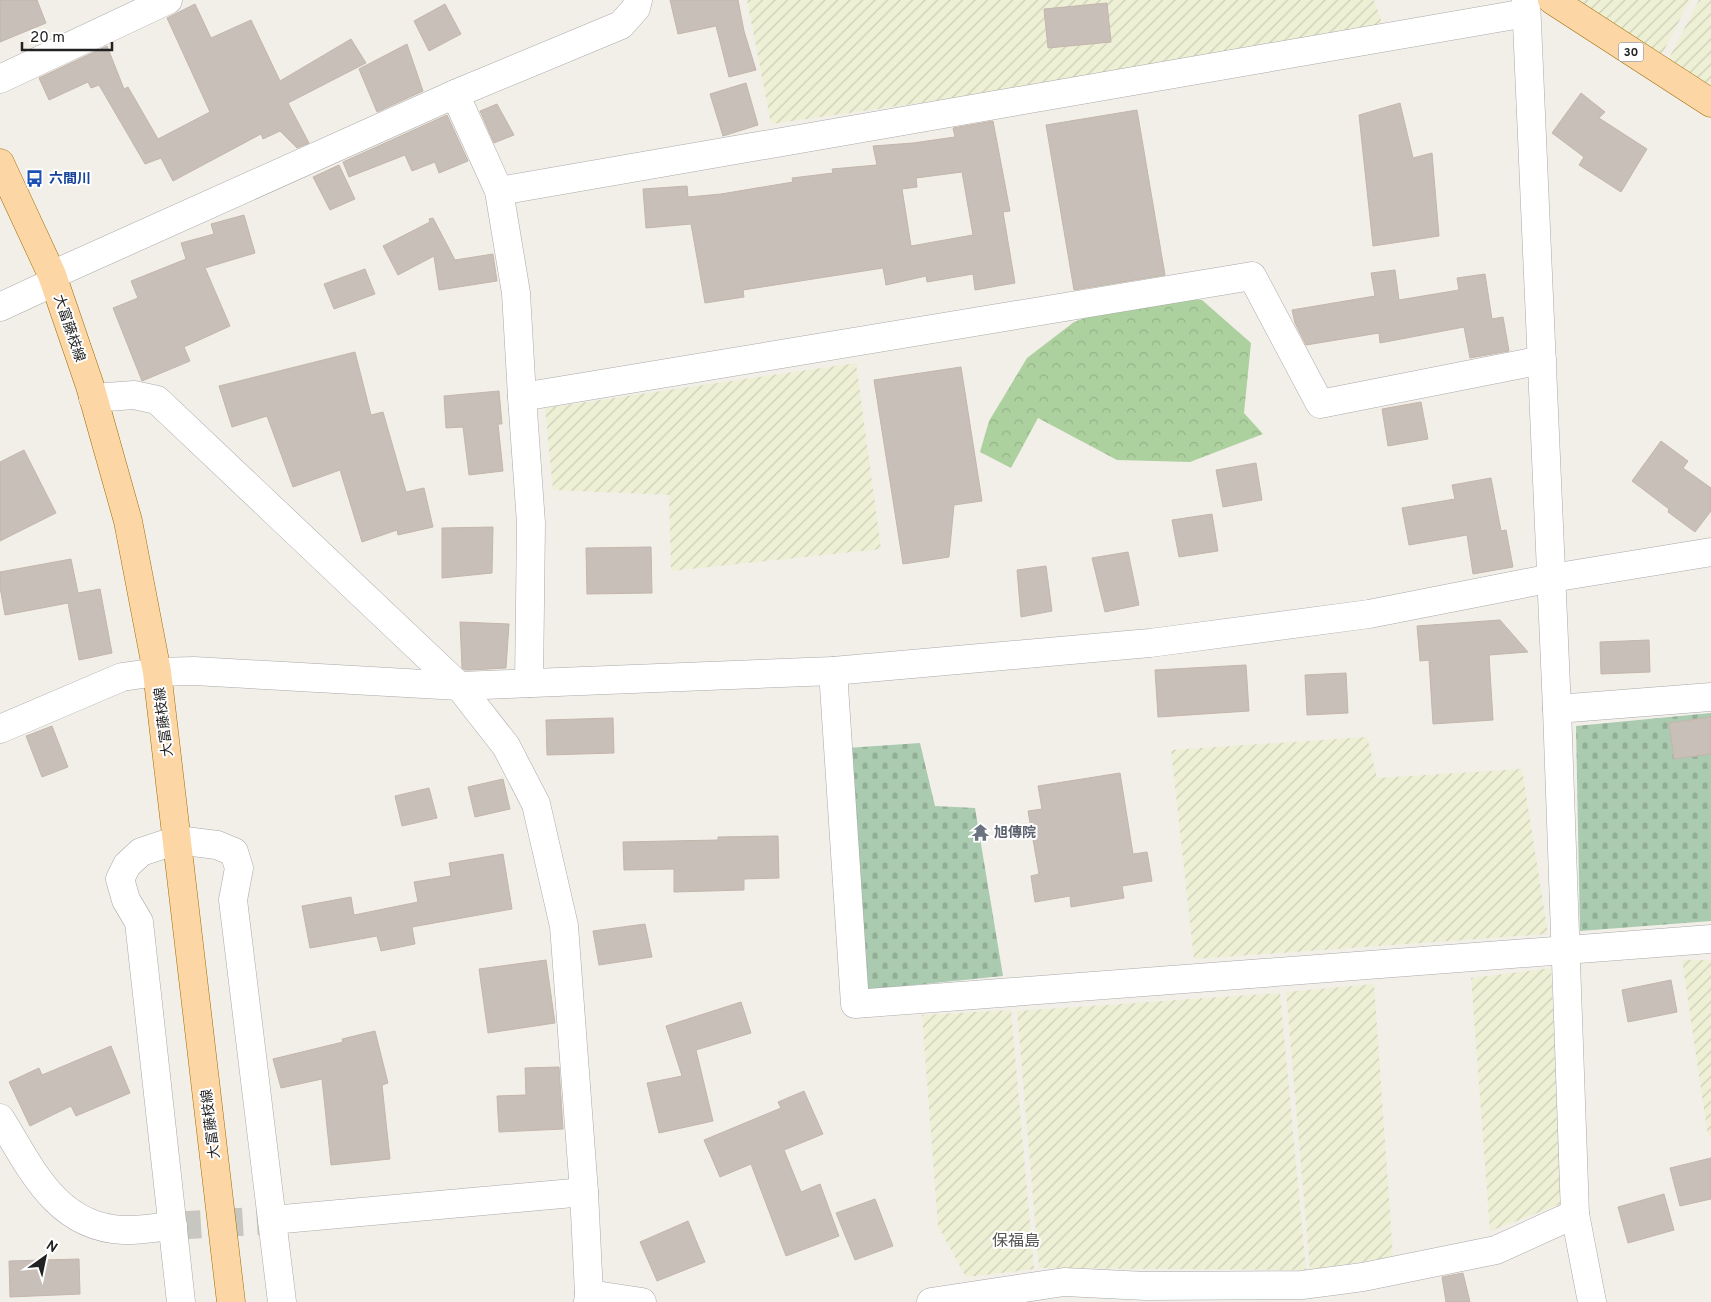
<svg xmlns="http://www.w3.org/2000/svg" width="1711" height="1302" font-family="Overpass,'Noto Sans JP',sans-serif">
  <defs>
    <pattern id="farmland-furrows" width="10" height="10" patternUnits="userSpaceOnUse" patternTransform="scale(1.25)"><rect width="10" height="10" fill="#eef0d5"/><path d="M-1 1l2-2M0 10L10 0M9 11l2-2" fill="none" stroke="#ccceb7"/></pattern>
    <pattern id="forest-crowns" width="20" height="18" patternUnits="userSpaceOnUse" patternTransform="scale(1.25)"><rect width="20" height="18" fill="#add19e"/><path d="M2 6a3 3 0 1 1 6 0M12 15a3 3 0 1 1 6 0" fill="none" stroke="#95b388"/></pattern>
    <pattern id="cemetery-stones" width="16" height="16" patternUnits="userSpaceOnUse" patternTransform="scale(1.25)"><rect width="16" height="16" fill="#aacbaf"/><path d="M2 7V4a2 2 0 0 1 4 0v3zM10 15v-3a2 2 0 0 1 4 0v3z" fill="#92ae96"/></pattern>
  </defs>
  <rect width="100%" height="100%" fill="#f2efe9"/>
  <!-- farmland -->
  <g fill="url(#farmland-furrows)">
    <polygon points="747,0 1374,0 1387,37 771,124"/>
    <polygon points="1569,0 1690,0 1659,60"/>
    <polygon points="1699,0 1711,0 1711,99 1665,66"/>
    <polygon points="856,363 881,549 671,571 669,495 553,490 545,408"/>
    <polygon points="1367,737 1377,778 1522,769 1548,934 1194,959 1171,750"/>
    <polygon points="1682,960 1711,960 1711,1135 1708,1136"/>
    <polygon points="1551,968 1563,1203 1490,1231 1471,978"/>
    <polygon points="1374,984 1393,1257 1310,1270 1286,992"/>
    <polygon points="1280,993 1306,1270 1039,1268 1017,1011"/>
    <polygon points="1011,1010 1034,1269 966,1277 938,1226 922,1015"/>
  </g>
  <!-- forest -->
  <polygon fill="url(#forest-crowns)" points="1144,297 1202,300 1251,343 1244,413 1263,434 1190,462 1117,460 1038,418 1011,468 980,452 989,421 1027,358 1074,322"/>
  <!-- cemetery -->
  <g fill="url(#cemetery-stones)">
    <polygon points="1711,713 1711,921 1580,931 1576,726"/>
    <polygon points="920,743 935,806 975,808 1003,976 865,990 847,748"/>
  </g>
  <!-- building -->
  <g fill="#c7bfb8" stroke="#c4b6ab" fill-rule="evenodd">
    <polygon points="0,0 37,0 46,23 0,42"/>
    <polygon points="670,0 738,0 744,31 756,70 729,77 716,26 678,34"/>
    <polygon points="1107,3 1111,42 1048,48 1044,9"/>
    <polygon points="195,4 211,38 251,20 280,81 351,39 366,63 288,103 309,143 297,148 280,131 263,139 261,134 173,181 161,158 145,164 99,85 91,88 88,82 49,100 39,78 107,46 124,89 128,87 158,139 210,112 167,18"/>
    <polygon points="445,4 461,34 429,51 414,21"/>
    <polygon points="407,44 423,91 377,112 359,69"/>
    <polygon points="746,83 758,125 723,136 710,94"/>
    <polygon points="1581,93 1605,112 1599,118 1647,149 1621,192 1579,165 1584,157 1552,133"/>
    <polygon points="1400,103 1413,158 1432,153 1439,236 1373,246 1359,115"/>
    <polygon points="497,104 514,135 494,143 480,111"/>
    <polygon points="1137,110 1165,275 1074,290 1046,125"/>
    <polygon points="447,115 468,161 439,173 435,162 412,171 405,155 349,177 343,162"/>
    <path d="M993,121L1010,211L1003,212L1015,283L975,290L973,274L927,282L926,276L886,285L883,268L743,290L744,297L705,303L691,224L646,228L643,189L687,186L688,197L721,194L793,182L792,178L833,173L832,169L877,165L873,146L913,143L955,137L953,128ZM962,172L973,235L911,246L902,189L917,187L916,178Z"/>
    <polygon points="339,165 355,199 330,210 313,177"/>
    <polygon points="244,215 255,253 205,268 230,326 184,347 190,361 142,381 113,308 138,298 131,281 186,259 181,243 214,234 211,224"/>
    <polygon points="433,218 455,260 493,254 497,281 439,290 434,256 398,275 383,246 430,222 429,219"/>
    <polygon points="365,269 375,294 334,309 324,284"/>
    <polygon points="1395,270 1399,300 1459,290 1457,278 1485,274 1492,319 1503,317 1509,351 1470,358 1464,327 1380,343 1379,333 1306,345 1295,323 1292,310 1375,296 1371,273"/>
    <polygon points="355,352 371,415 383,412 406,492 424,488 433,527 398,535 397,530 362,542 340,470 293,487 267,416 232,427 219,386"/>
    <polygon points="961,367 982,501 954,505 949,557 903,564 874,380"/>
    <polygon points="499,391 502,424 498,424 503,471 469,475 463,427 446,428 444,396"/>
    <polygon points="1421,402 1428,439 1388,446 1382,409"/>
    <polygon points="1661,441 1688,461 1683,468 1711,488 1711,511 1695,532 1668,512 1669,509 1632,481"/>
    <polygon points="24,450 56,513 0,541 0,462"/>
    <polygon points="1256,463 1262,500 1223,507 1216,470"/>
    <polygon points="1491,478 1501,531 1506,530 1513,567 1473,574 1467,535 1409,545 1402,508 1455,499 1452,485"/>
    <polygon points="1212,514 1218,551 1179,557 1172,520"/>
    <polygon points="493,527 492,573 442,578 442,528"/>
    <polygon points="651,547 652,593 587,594 586,548"/>
    <polygon points="1128,552 1139,605 1105,612 1092,558"/>
    <polygon points="71,559 78,593 100,589 112,653 79,660 68,603 5,615 0,587 0,572"/>
    <polygon points="1046,566 1052,611 1021,617 1017,570"/>
    <polygon points="1500,620 1528,652 1489,655 1493,720 1433,724 1429,660 1420,661 1417,626"/>
    <polygon points="460,622 509,624 506,668 471,670 465,670 462,668"/>
    <polygon points="1649,640 1650,672 1601,674 1600,642"/>
    <polygon points="1246,665 1249,711 1158,717 1155,670"/>
    <polygon points="1346,673 1348,713 1307,715 1305,675"/>
    <polygon points="1711,717 1711,754 1674,759 1669,723"/>
    <polygon points="613,718 614,753 547,755 546,720"/>
    <polygon points="52,726 68,767 42,777 26,736"/>
    <polygon points="1120,773 1133,854 1147,852 1152,881 1122,886 1124,898 1071,907 1070,896 1035,902 1031,876 1039,874 1028,811 1042,809 1038,786"/>
    <polygon points="503,779 510,809 475,817 468,787"/>
    <polygon points="429,788 437,818 402,826 395,796"/>
    <polygon points="778,836 779,878 744,879 744,890 674,892 674,869 624,870 623,842 718,840 718,837"/>
    <polygon points="503,854 512,909 412,927 415,944 381,951 377,936 310,948 302,906 351,897 354,915 418,902 414,882 451,876 449,863"/>
    <polygon points="645,924 652,957 599,965 593,931"/>
    <polygon points="546,960 555,1023 488,1033 479,969"/>
    <polygon points="1671,980 1677,1012 1628,1022 1622,990"/>
    <polygon points="741,1002 751,1033 696,1050 713,1121 659,1133 647,1083 682,1076 666,1026"/>
    <polygon points="375,1031 388,1083 382,1085 390,1159 331,1165 322,1079 281,1088 273,1059 343,1042 342,1039"/>
    <polygon points="111,1046 130,1093 76,1116 71,1106 30,1126 9,1082 39,1068 42,1075"/>
    <polygon points="559,1067 563,1129 499,1132 497,1096 526,1095 525,1068"/>
    <polygon points="804,1091 823,1134 784,1150 801,1192 820,1184 839,1236 786,1256 751,1164 720,1177 704,1140 781,1108 778,1102"/>
    <polygon points="1711,1158 1711,1199 1680,1206 1670,1168"/>
    <polygon points="1664,1194 1674,1230 1628,1243 1618,1207"/>
    <polygon points="875,1199 893,1246 855,1260 836,1213"/>
    <polygon points="688,1221 705,1262 657,1281 640,1242"/>
    <polygon points="79,1259 80,1294 10,1297 9,1261"/>
    <polygon points="1463,1273 1470,1302 1446,1302 1442,1277"/>
  </g>
  <g fill="none" stroke-linecap="round" stroke-linejoin="round">
    <!-- minor-tunnel -->
    <polyline stroke="#c8c6c1" stroke-width="28" stroke-dasharray="28 14" stroke-linecap="butt" points="173,1226 272,1220"/>
    <defs>
      <g id="minor">
        <polyline points="1526,0 1557,709 1575,1214 1592,1302"/>
        <polyline points="0,79 168,0"/>
        <polyline points="455,94 499,191 516,293 522,397 1252,276 1320,404 1542,360"/>
        <polyline points="499,191 1526,13"/>
        <polyline points="52,275 455,94 621,25 636,8 638,0"/>
        <polyline points="0,307 54,282"/>
        <polyline points="522,397 531,523 529,683"/>
        <polyline points="93,398 134,395 157,400 459,686 506,746 536,804 564,926 584,1192 589,1294 588,1302"/>
        <polyline points="833,671 855,1004 1711,939"/>
        <polyline points="1557,709 1711,697"/>
        <polyline points="0,729 122,677 157,672 194,671 459,686 833,671 1150,643 1369,614 1552,578 1711,552"/>
        <path d="M0,1118C31,1168 56,1227 123,1230C139,1231 157,1227 173,1226"/>
        <polyline points="272,1220 584,1192"/>
        <polyline points="589,1294 642,1302"/>
        <polyline points="181,1302 139,922 126,900 120,879 127,865 141,852 177,840 217,845 234,852 239,868 233,900 282,1302"/>
        <polyline points="931,1302 1064,1282 1146,1286 1302,1285 1363,1277 1496,1250 1575,1214"/>
      </g>
      <g id="major">
        <polyline points="1552,0 1711,103"/>
        <polyline points="0,163 52,275 90,386 128,521 157,672 231,1302"/>
      </g>
    </defs>
    <!-- minor casing -->
    <use href="#minor" stroke="#a9a9a9" stroke-width="29"/>
    <!-- major casing -->
    <use href="#major" stroke="#a06b00" stroke-width="29"/>
    <!-- minor -->
    <use href="#minor" stroke="#fff" stroke-width="28"/>
    <!-- major -->
    <use href="#major" stroke="#fcd6a4" stroke-width="28"/>
  </g>
  <!-- icons -->
  <defs>
    <symbol id="bus-bare" viewBox="-9 -9 18 18"><path d="M-5-6H5V4H4V6H2V4H-2V6H-4V4H-5ZM-3.5-4V0h7V-4ZM-3.5 1.2v1.5H-2V1.2ZM2 1.2v1.5H3.5V1.2Z" fill="#1a4fb4" stroke="#fff" stroke-width="2.5" paint-order="stroke"/></symbol>
    <symbol id="temple-bare" viewBox="-9 -9 18 18"><path d="M0-6L5-2H3V0L6.5 2.5H4V6H1.5V3h-3V6H-4V2.5H-6.5L-3 0V-2H-5Z" fill="#6b7280" stroke="#fff" stroke-width="2.5" paint-order="stroke"/></symbol>
  </defs>
  <g fill-rule="evenodd">
    <use href="#bus-bare" x="22" y="166" width="25" height="25"/>
    <use href="#temple-bare" x="968" y="820" width="25" height="25"/>
  </g>
  <g text-anchor="middle" stroke-width="4" stroke-linejoin="round" paint-order="stroke">
    <!-- shield labels -->
    <rect fill="#fff" stroke="#646464" stroke-width="1" x="1618.5" y="42.5" width="25" height="19" rx="4"/>
    <g font-size="12" font-weight="bold" fill="#222">
      <text x="1631" y="56">30</text>
    </g>
    <!-- transit labels -->
    <g font-size="14" font-weight="bold" fill="#164399" stroke="#fff" text-anchor="start">
      <text x="49" y="183">六間川</text>
    </g>
    <!-- street labels -->
    <g font-size="14" fill="#222" stroke="#fff">
      <text transform="translate(70 328) rotate(71)" y="5">大富藤枝線</text>
      <text transform="translate(163 722) rotate(-97)" y="5">大富藤枝線</text>
      <text transform="translate(210 1124) rotate(-97)" y="5">大富藤枝線</text>
    </g>
    <!-- worship labels -->
    <g font-size="14" font-weight="bold" fill="#5b616d" stroke="#fff" text-anchor="start">
      <text x="994" y="837">旭傳院</text>
    </g>
    <!-- quarter labels -->
    <g font-size="16" fill="#555" stroke="#fff">
      <text x="1016" y="1246">保福島</text>
    </g>
  </g>
  <!-- north arrow -->
  <g transform="translate(45 1257) rotate(33)" stroke="#ffffff" stroke-width="4" paint-order="stroke">
  <path d="M0-4L9 19L0 12L-9 19Z" fill="#222222"/>
  <text y="-8" font-size="14" font-weight="bold" text-anchor="middle" fill="#222222">N</text>
  </g>
  <!-- scale -->
  <path d="M22 42v8h90v-8" fill="none" stroke="#222222" stroke-width="2.5"/>
  <text x="30" y="42" font-size="15" fill="#222222" stroke="#ffffff" stroke-width="4" paint-order="stroke">20 m</text>
</svg>
